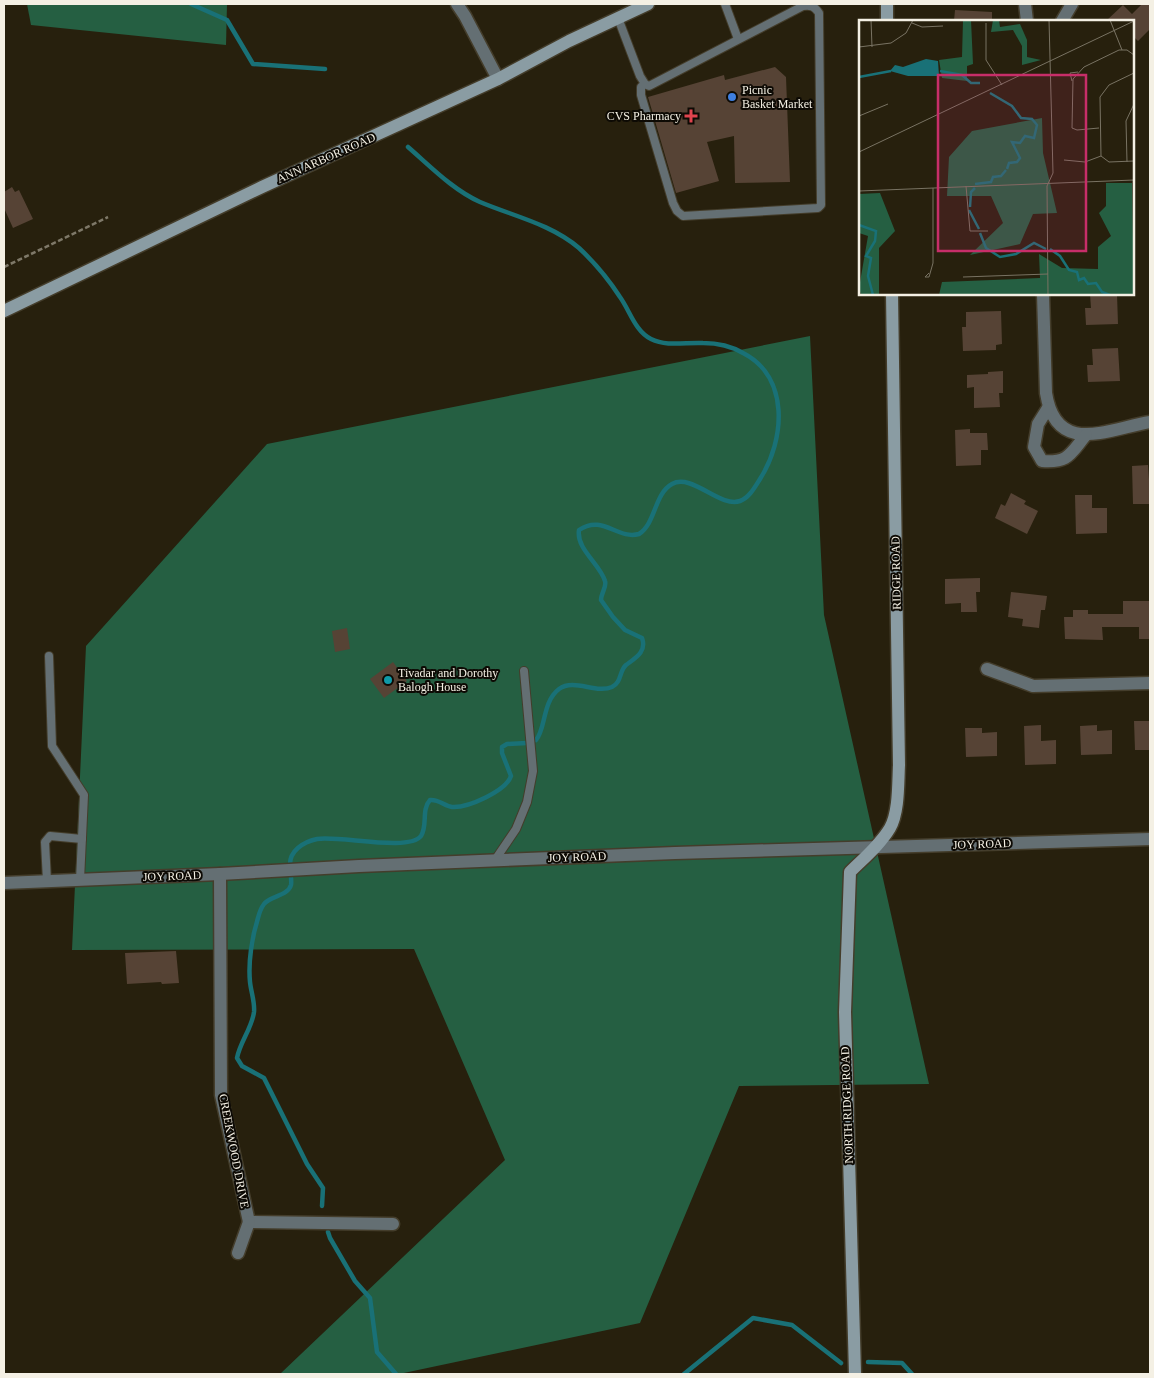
<svg xmlns="http://www.w3.org/2000/svg" width="1154" height="1378" font-family="'Times New Roman',serif">
  <rect width="100%" height="100%" fill="#27200d"/>
  <!-- forest -->
  <g fill="#255f42">
    <polygon points="27,4 227,4 226,45 31,25"/>
    <polygon points="810,336 824,615 929,1084 739,1086 640,1323 399,1374 280,1374 505,1160 414,949 72,950 86,646 267,444"/>
  </g>
  <g fill="none" stroke-linecap="round" stroke-linejoin="round">
    <!-- stream -->
    <g stroke="#197177" stroke-width="4.5">
      <polyline points="191,4 227,20 253,64 325,69"/>
      <path d="M408,147C430,166 453,190 480,202C513,216 551,224 579,248C594,262 609,280 620,297C630,311 635,331 651,339C667,347 686,342 703,343C717,343 731,346 743,353C790,377 785,440 760,479C755,487 749,498 740,501C720,508 692,473 672,484C654,494 656,523 639,534C617,540 603,514 579,530C576,549 600,564 605,581C607,587 601,593 601,600L613,617L625,630L642,638C647,652 635,658 626,665C619,671 622,682 612,687C596,694 574,678 559,689C542,702 546,729 536,740"/>
      <path d="M322,1206L323,1188L307,1164L264,1078L242,1066L237,1058C240,1042 252,1028 254,1012C255,1002 251,992 250,982C248,962 252,937 258,918C259,914 261,908 264,904C270,896 288,896 291,885C292,880 290,872 290,866C289,851 303,842 317,839C338,835 409,852 421,836C428,825 421,810 430,800C439,799 444,806 452,807C468,808 506,791 511,776L502,753V747L507,744L527,743"/>
      <polyline points="328,1232 330,1238 355,1281 370,1298 377,1352 396,1374"/>
      <polyline points="868,1362 902,1363 912,1374"/>
      <polyline points="684,1374 753,1318 792,1325 841,1363"/>
    </g>
  </g>
  <!-- building -->
  <g fill="#564335">
    <polygon points="1142,4 1150,4 1150,29 1138,41 1133,36 1133,21 1106,21 1123,5 1132,14"/>
    <polygon points="955,10 992,12 992,21 954,21"/>
    <polygon points="775,67 786,77 790,182 735,183 734,136 707,142 719,181 676,193 648,97 724,75 725,80"/>
    <polygon points="12,187 15,192 19,190 33,219 13,228 4,208 4,192"/>
    <polygon points="1090,294 1117,294 1118,324 1086,325 1085,308 1091,308"/>
    <polygon points="1001,311 1002,344 996,345 996,350 963,351 962,327 966,327 966,312"/>
    <polygon points="1118,348 1120,381 1088,382 1087,365 1093,365 1092,349"/>
    <polygon points="1003,371 1003,393 999,393 1000,407 974,408 974,387 967,388 967,375 988,374 988,372"/>
    <polygon points="970,429 970,433 987,433 988,450 981,450 981,465 956,466 955,430"/>
    <polygon points="1148,465 1149,479 1150,479 1150,504 1133,504 1132,466"/>
    <polygon points="1011,493 1026,501 1024,504 1038,511 1027,534 995,518 1001,504 1005,506"/>
    <polygon points="1075,495 1092,495 1092,508 1107,508 1107,533 1076,534"/>
    <polygon points="980,578 980,592 976,592 977,612 961,612 961,603 945,604 945,579"/>
    <polygon points="1011,592 1047,596 1045,610 1041,610 1039,628 1022,626 1023,619 1008,617"/>
    <polygon points="1123,601 1150,601 1150,639 1139,639 1139,627 1102,627 1103,640 1065,639 1064,617 1073,617 1073,610 1088,610 1088,614 1123,614"/>
    <polygon points="347,628 350,649 335,652 332,631"/>
    <polygon points="393,662 407,681 384,698 370,679"/>
    <polygon points="1134,721 1150,721 1150,750 1135,750"/>
    <polygon points="1041,725 1041,741 1056,740 1056,764 1025,765 1024,726"/>
    <polygon points="1097,725 1097,731 1112,730 1112,754 1081,755 1080,726"/>
    <polygon points="965,728 982,728 982,733 997,732 997,756 966,757"/>
    <polygon points="176,951 179,983 162,984 161,982 127,984 125,953"/>
  </g>
  <g fill="none" stroke-linecap="round" stroke-linejoin="round">
    <defs>
      <g id="lane">
        <polyline points="725,4 738,39"/>
        <path d="M618,18L640,76L645,84L649,86L803,6C811,5 814,6 819,13L821,205L818,208L683,216L677,211L673,203L641,95V87L645,84"/>
        <polyline points="49,656 52,746 84,795 80,880"/>
        <polyline points="495,860 516,829 527,802 533,771 524,671"/>
        <polyline points="47,881 45,842 50,836 82,839"/>
      </g>
      <g id="street">
        <polyline points="457,4 465,16 498,79"/>
        <polyline points="1025,4 1027,21"/>
        <polyline points="1062,21 1072,4"/>
        <path d="M1043,294L1046,393C1056,457 1108,429 1150,422"/>
        <path d="M1048,408L1038,424L1034,447L1042,461C1069,463 1070,454 1086,435"/>
        <polyline points="987,669 1033,686 1150,683"/>
        <polyline points="220,874 221,1095 249,1222 393,1224"/>
        <polyline points="4,883 220,874 359,866 675,853 1150,839"/>
        <polyline points="238,1253 249,1222"/>
      </g>
      <g id="secondary">
        <polyline points="887,4 887,21"/>
        <polyline points="4,311 262,187 498,79 569,41 648,4"/>
        <path d="M855,1374L845,1012L850,872C864,858 880,845 890,828C899,812 898,784 899,765L892,294"/>
      </g>
    </defs>
    <!-- lane casing -->
    <use href="#lane" stroke="#443d2b" stroke-width="10"/>
    <!-- street casing -->
    <use href="#street" stroke="#443d2b" stroke-width="15"/>
    <!-- secondary casing -->
    <use href="#secondary" stroke="#443d2b" stroke-width="15"/>
    <!-- path -->
    <polyline stroke="#7e7868" stroke-width="2.5" stroke-dasharray="5 2.5" stroke-linecap="butt" points="4,267 108,217"/>
    <!-- lane -->
    <use href="#lane" stroke="#646f73" stroke-width="8"/>
    <!-- street -->
    <use href="#street" stroke="#646f73" stroke-width="12"/>
    <!-- secondary -->
    <use href="#secondary" stroke="#8a9ca3" stroke-width="12"/>
  </g>
  <!-- markers -->
  <circle fill="#3f7fe0" stroke="#0d0a04" stroke-width="2" cx="732" cy="97" r="5"/>
  <path fill="#e0444e" stroke="#0d0a04" stroke-width="2" d="M688.5 108.5h5v5h5v5h-5v5h-5v-5h-5v-5h5z"/>
  <circle fill="#0f9aa8" stroke="#0d0a04" stroke-width="2" cx="388" cy="680" r="5"/>
  <g text-anchor="middle" stroke-width="4" stroke-linejoin="round" paint-order="stroke">
    <!-- poi labels -->
    <g font-size="12" fill="#f4f0e4" stroke="#0d0a04" text-anchor="start">
      <text x="742" y="94">Picnic<tspan x="742" dy="14">Basket Market</tspan></text>
      <text x="681" y="120" text-anchor="end">CVS Pharmacy</text>
      <text x="398" y="677">Tivadar and Dorothy<tspan x="398" dy="14">Balogh House</tspan></text>
    </g>
    <!-- street labels -->
    <g font-size="12" fill="#f4f0e4" stroke="#0d0a04">
      <text transform="translate(326 158) rotate(-24)" y="4">ANN ARBOR ROAD</text>
      <text transform="translate(896 573) rotate(-91)" y="4">RIDGE ROAD</text>
      <text transform="translate(982 844) rotate(-2)" y="4">JOY ROAD</text>
      <text transform="translate(577 857) rotate(-2)" y="4">JOY ROAD</text>
      <text transform="translate(172 876) rotate(-2)" y="4">JOY ROAD</text>
      <text transform="translate(847 1105) rotate(-92)" y="4">NORTH RIDGE ROAD</text>
      <text transform="translate(234 1151) rotate(79)" y="4">CREEKWOOD DRIVE</text>
    </g>
  </g>
  <!-- overview -->
  <g transform="translate(859 20)">
    <rect width="275" height="275" fill="#27200d"/>
    <path d="M104,0H112L114,44L108,46V61L83,58L80,40L103,37ZM134,0H140L141,7L161,4L168,20V37L182,40L163,45V26L154,10L132,12ZM183,98L184,133L198,193L174,194L161,224L111,235L144,203L132,176H88L90,137L113,111ZM247,163H273L275,275H80L83,262L181,258L180,234L203,248L239,249V227L252,216L240,193L247,186ZM21,173L36,211L20,228V275H2L0,268L9,216L0,213V174Z" fill="#255f42"/>
    <path d="M67,39L79,41L80,56H49L31,51L36,45L44,47Z" fill="#197177"/>
    <path fill="none" stroke="#197177" stroke-width="2.5" d="M81,51L103,55L112,63H121M0,57L32,51M131,73L153,86L162,98L173,99L178,105L175,118L166,116L161,123L153,122L161,138L158,142L150,143L148,149M116,164L132,162L134,157L142,156L147,150M111,187L112,172L116,168M110,190L120,209M0,205L17,211L16,221L7,236L12,238L9,256L14,275M121,213L127,228L141,237L157,234L175,223L187,229M191,229L201,236L210,250L218,252L220,260L225,258L229,264L237,263L243,272L251,275"/>
    <path fill="none" stroke="#797363" stroke-width="1" d="M12,0L13,27M251,0L263,30M53,3L63,7L84,6M127,3V40L143,65M0,27L32,23L47,13L54,0M213,61L211,53L219,52M0,96L29,84M240,108L218,110L213,108L214,59L225,47L260,30H268L275,35M0,132L275,1M242,136L241,77L250,65L275,53M242,136L250,142L275,141M205,140L226,142L242,136M268,142L267,101L275,84M107,166L111,211H129M0,171L275,160M70,253L66,257H70L74,243V168M104,257L189,254M189,275L188,166L194,153L190,0"/>
    <path fill="#c72e69" fill-opacity="0.15" stroke="#c72e69" stroke-width="2.5" d="M79,55H227V231H79Z"/>
    <rect width="275" height="275" fill="none" stroke="#f4f0e4" stroke-width="2.5"/>
  </g>
  <!-- border -->
  <rect width="1154" height="1378" fill="none" stroke="#f4f0e4" stroke-width="10"/>
</svg>
